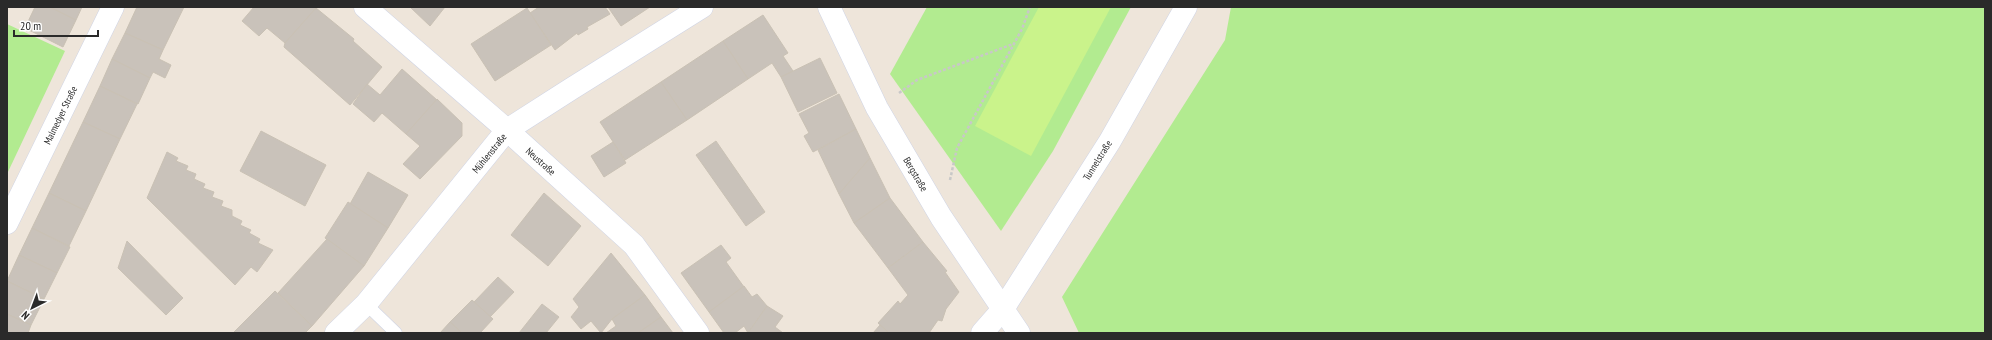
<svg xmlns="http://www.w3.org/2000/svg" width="1992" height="340" font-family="'PT Sans Narrow',sans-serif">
  <rect width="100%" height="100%" fill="#eee5da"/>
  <!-- green -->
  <g fill="#b2eb90">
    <polygon points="927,7 1131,7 1053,151 1001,231 890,74"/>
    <polygon points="1231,7 1985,7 1985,333 1079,333 1062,297 1225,40"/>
    <polygon points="7,24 65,51 7,174"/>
  </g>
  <!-- pitch -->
  <polygon fill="#caf38b" points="1039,7 1111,7 1031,156 975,126"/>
  <!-- building -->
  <g fill="#c9c2ba" stroke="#c9c1b4">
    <polygon points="35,7 50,7 76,20 63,47 25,28"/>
    <polygon points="50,7 82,7 76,20"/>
    <polygon points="137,7 184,7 163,50 125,33"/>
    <polygon points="254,7 315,7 316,8 285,43 267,28 259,36 242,21"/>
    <polygon points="410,7 445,7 430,26"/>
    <polygon points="539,7 605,7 610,14 587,27 588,29 578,35 577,33 555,50 530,13"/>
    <polygon points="608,7 650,7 621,26"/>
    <polygon points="316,8 354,39 353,41 382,67 350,105 284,47 285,43"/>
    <polygon points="527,8 551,45 495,81 471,44"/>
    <polygon points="763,15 788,53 783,56 793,71 781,77 772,63 748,79 723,41"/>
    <polygon points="125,33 163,50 159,59 171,65 165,78 153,72 150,78 112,59"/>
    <polygon points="723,41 748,79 687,120 661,82"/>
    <polygon points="820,58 837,93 798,112 781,77"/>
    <polygon points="112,59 150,78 138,104 100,86"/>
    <polygon points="402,69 437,100 406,134 382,113 374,122 353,104 367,84 380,95"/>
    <polygon points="661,82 687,120 625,160 600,122"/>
    <polygon points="100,86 137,104 120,139 83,122"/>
    <polygon points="839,94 856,129 813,152 804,136 809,133 799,114"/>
    <polygon points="437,99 462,123 462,136 420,179 403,164 420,146 406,134"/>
    <polygon points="83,122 120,139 86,211 49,193"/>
    <polygon points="856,129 870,158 839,194 818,150"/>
    <polygon points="261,131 326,165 305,206 240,171"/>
    <polygon points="716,141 765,212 746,226 696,155"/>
    <polygon points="613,142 626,163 604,177 591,156"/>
    <polygon points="167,152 178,158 176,161 188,166 186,170 196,174 194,179 205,184 203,188 214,192 212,197 223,201 221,206 232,210 232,216 242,221 240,225 251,230 249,233 260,239 258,243 273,250 257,272 251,267 235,285 147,198"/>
    <polygon points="870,158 890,198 854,223 839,194"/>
    <polygon points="368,172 408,195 388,228 350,204"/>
    <polygon points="49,193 86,211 69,246 32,228"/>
    <polygon points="544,193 581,226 548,266 511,235"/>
    <polygon points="890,198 923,242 888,268 854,223"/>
    <polygon points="348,202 388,228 364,266 325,238"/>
    <polygon points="32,228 70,247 57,273 19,255"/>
    <polygon points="327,239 364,266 312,326 278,293"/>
    <polygon points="127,241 183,298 166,315 118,268"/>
    <polygon points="923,242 947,271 945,272 959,292 946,309 942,321 938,320 929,333 889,333 878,323 898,301 900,304 908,295 888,268"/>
    <polygon points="721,245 731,258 726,262 744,287 709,312 681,273"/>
    <polygon points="611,253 645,295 612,319 601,333 591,321 581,329 571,317 579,307 573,299"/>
    <polygon points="19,255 57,273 44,299 7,281"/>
    <polygon points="498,277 514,292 490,317 474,302"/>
    <polygon points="7,281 44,299 31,325 7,314"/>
    <polygon points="744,286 752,297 757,294 767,306 748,333 744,326 735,333 724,333 709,312"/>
    <polygon points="275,291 312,326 305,333 233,333"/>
    <polygon points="645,295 661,317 638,333 606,333 616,326 612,319"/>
    <polygon points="472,300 493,319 480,333 462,333 450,322"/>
    <polygon points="542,304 559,317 546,333 519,333"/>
    <polygon points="767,306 783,316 775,327 783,333 748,333"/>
    <polygon points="7,314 31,325 28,333 7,333"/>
    <polygon points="661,317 673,333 638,333"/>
    <polygon points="450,322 462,333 440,333"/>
    <polygon points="880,325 889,333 873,333"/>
  </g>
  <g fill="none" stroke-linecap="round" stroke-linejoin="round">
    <defs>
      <polyline id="lane" points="366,304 396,333"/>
      <g id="street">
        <polyline points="365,7 507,130 634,245 698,333"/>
        <polyline points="829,7 877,108 941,217 1019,333"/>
        <polyline points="7,223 113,7"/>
        <polyline points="336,333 366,304 507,130 571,89 702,7"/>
        <polyline points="982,333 1003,309 1110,141 1186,7"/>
      </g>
    </defs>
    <!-- lane casing -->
    <use href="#lane" stroke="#cfd4e5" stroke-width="13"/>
    <!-- street casing -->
    <use href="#street" stroke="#cfd4e5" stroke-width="23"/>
    <!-- path -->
    <g stroke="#c8c8c8" stroke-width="2.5" stroke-dasharray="3 2" stroke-linecap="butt">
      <polyline points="899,93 917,80 1013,44"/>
      <polyline points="950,180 957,148 1022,29 1030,7"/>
    </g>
    <!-- lane -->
    <use href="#lane" stroke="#fff" stroke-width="12"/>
    <!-- street -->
    <use href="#street" stroke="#fff" stroke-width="22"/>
  </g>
  <g text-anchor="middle" stroke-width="3" stroke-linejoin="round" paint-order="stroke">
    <!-- street labels -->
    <g font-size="10" fill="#2a2a2a" stroke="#fff">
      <text transform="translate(60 115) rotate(-64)" y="4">Malmedyer Straße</text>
      <text transform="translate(489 153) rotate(-51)" y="4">Mühlenstraße</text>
      <text transform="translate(1097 160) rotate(-58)" y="4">Tunnelstraße</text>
      <text transform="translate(541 161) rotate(42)" y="4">Neustraße</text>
      <text transform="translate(916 174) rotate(60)" y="4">Bergstraße</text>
    </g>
  </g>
  <!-- border -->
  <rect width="1992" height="340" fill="none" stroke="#2a2a2a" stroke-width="16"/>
  <!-- north arrow -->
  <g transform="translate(32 308) rotate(222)" stroke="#ffffff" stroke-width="3" paint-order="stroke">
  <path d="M0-3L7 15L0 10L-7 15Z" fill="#2a2a2a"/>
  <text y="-6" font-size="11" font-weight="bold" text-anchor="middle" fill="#2a2a2a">N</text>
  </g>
  <!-- scale -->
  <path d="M14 30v6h84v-6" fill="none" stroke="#2a2a2a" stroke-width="2"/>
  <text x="20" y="30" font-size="12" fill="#2a2a2a" stroke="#ffffff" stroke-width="3" paint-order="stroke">20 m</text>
</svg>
